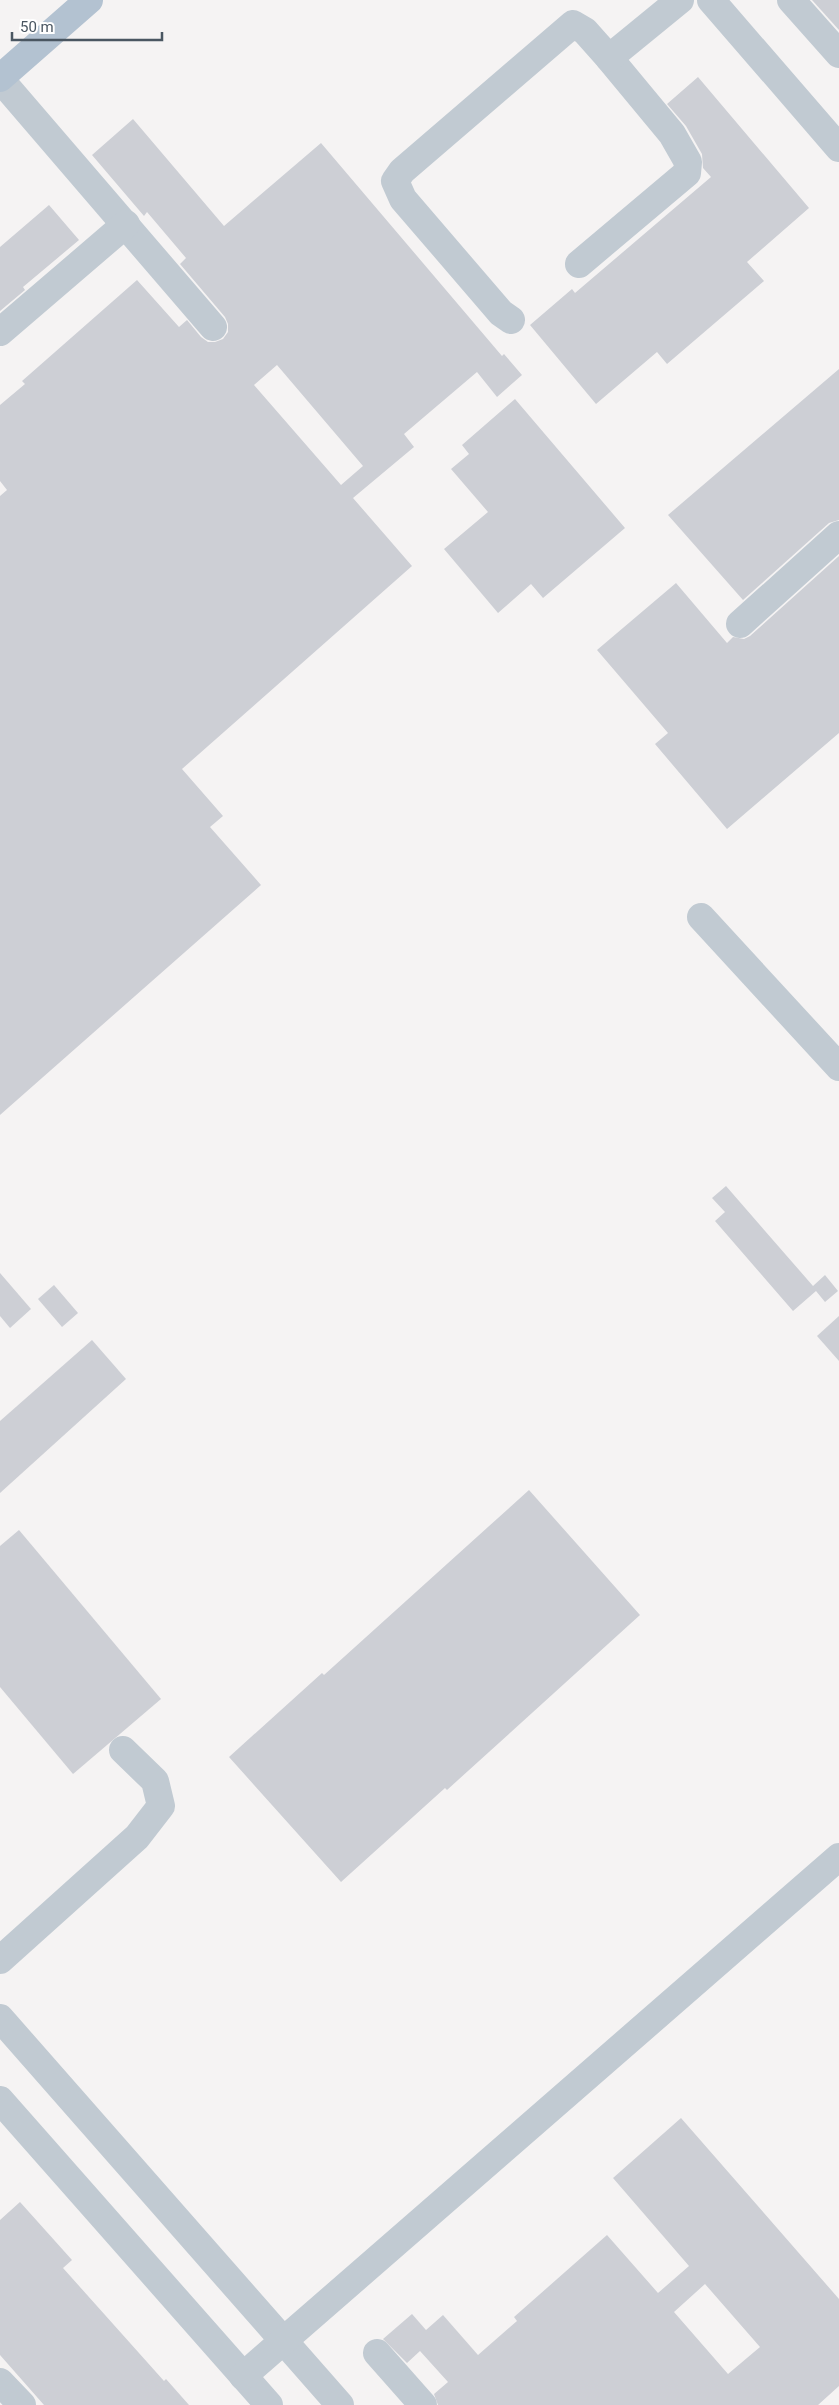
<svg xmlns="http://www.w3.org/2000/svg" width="839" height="2405" font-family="Roboto,sans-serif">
  <rect width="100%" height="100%" fill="#f5f3f3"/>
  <!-- building -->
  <g fill="#cdcfd5" fill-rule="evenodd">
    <polygon points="812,0 839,0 839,30"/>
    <polygon points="698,77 809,208 747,262 764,281 667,364 657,352 596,404 530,325 572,289 575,293 711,177 703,168 702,154 686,126 667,104"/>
    <path d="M133,119L224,226L321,143L502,356L504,354L522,375L497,397L477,372L404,434L414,447L353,498L412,566L182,769L223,816L210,827L261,885L0,1115V496L7,490L0,481V405L25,384L22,381L137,280L179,327L187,320L201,337L208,342H215L223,339L228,332V324L225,317L180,264L186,258L147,212L144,216L92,155ZM277,365L363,466L341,485L254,385Z"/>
    <polygon points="49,205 79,240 23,287 25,290 0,311 0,247"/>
    <polygon points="839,369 839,520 829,523 743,600 668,515"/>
    <polygon points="515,399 625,528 543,598 531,584 498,613 444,549 488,512 451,469 469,454 462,445"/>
    <polygon points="839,556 839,733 727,829 655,744 668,733 597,650 676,583 727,643 733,637 744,639 750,636"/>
    <polygon points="726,1186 813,1286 825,1275 838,1291 825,1302 816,1291 793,1311 715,1221 725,1212 712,1198"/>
    <polygon points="0,1273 31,1309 10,1328 0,1316"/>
    <polygon points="54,1285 78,1313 62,1327 38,1299"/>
    <polygon points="839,1316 839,1361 817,1336"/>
    <polygon points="92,1340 126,1379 0,1493 0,1421"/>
    <polygon points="529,1490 640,1615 447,1790 445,1788 341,1882 229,1757 322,1673 324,1675"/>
    <polygon points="19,1530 161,1699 73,1774 0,1687 0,1546"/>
    <path d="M681,2118L839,2299V2386L818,2405H438L434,2394L448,2382L420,2351L407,2363L383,2339L412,2314L426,2330L443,2315L478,2355L517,2321L514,2317L607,2235L658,2293L689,2266L613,2178ZM705,2284L760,2347L728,2374L674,2312Z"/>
    <polygon points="20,2202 72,2260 63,2268 164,2381 166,2379 189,2405 44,2405 0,2355 0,2220"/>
  </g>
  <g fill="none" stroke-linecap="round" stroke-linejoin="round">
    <!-- minor -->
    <g stroke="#c1cad2" stroke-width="28">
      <polyline points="711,0 839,148"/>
      <polyline points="791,0 839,54"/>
      <polyline points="0,79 213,327"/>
      <polyline points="579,264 687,173 688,162 672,134 609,58"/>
      <polyline points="511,320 501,313 403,199 395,181 402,171 573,24 585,31 609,58 680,0"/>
      <polyline points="0,332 126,224"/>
      <polyline points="740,624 839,535"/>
      <polyline points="701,917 839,1067"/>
      <polyline points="0,1960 137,1837 161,1806 155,1781 123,1750"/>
      <polyline points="0,2018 340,2405"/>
      <polyline points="0,2100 269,2405"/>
      <polyline points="377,2353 423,2405"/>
      <polyline points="243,2376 839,1857"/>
      <polyline points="0,2382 22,2405"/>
    </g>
    <!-- major -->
    <polyline stroke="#b3c2d1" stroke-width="28" points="0,78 89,0"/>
  </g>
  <!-- scale -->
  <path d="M12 32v8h150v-8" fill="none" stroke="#4a5661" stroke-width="2.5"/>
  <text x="20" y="32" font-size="15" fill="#4a5661" stroke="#ffffff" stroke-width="4" paint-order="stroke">50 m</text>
</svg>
